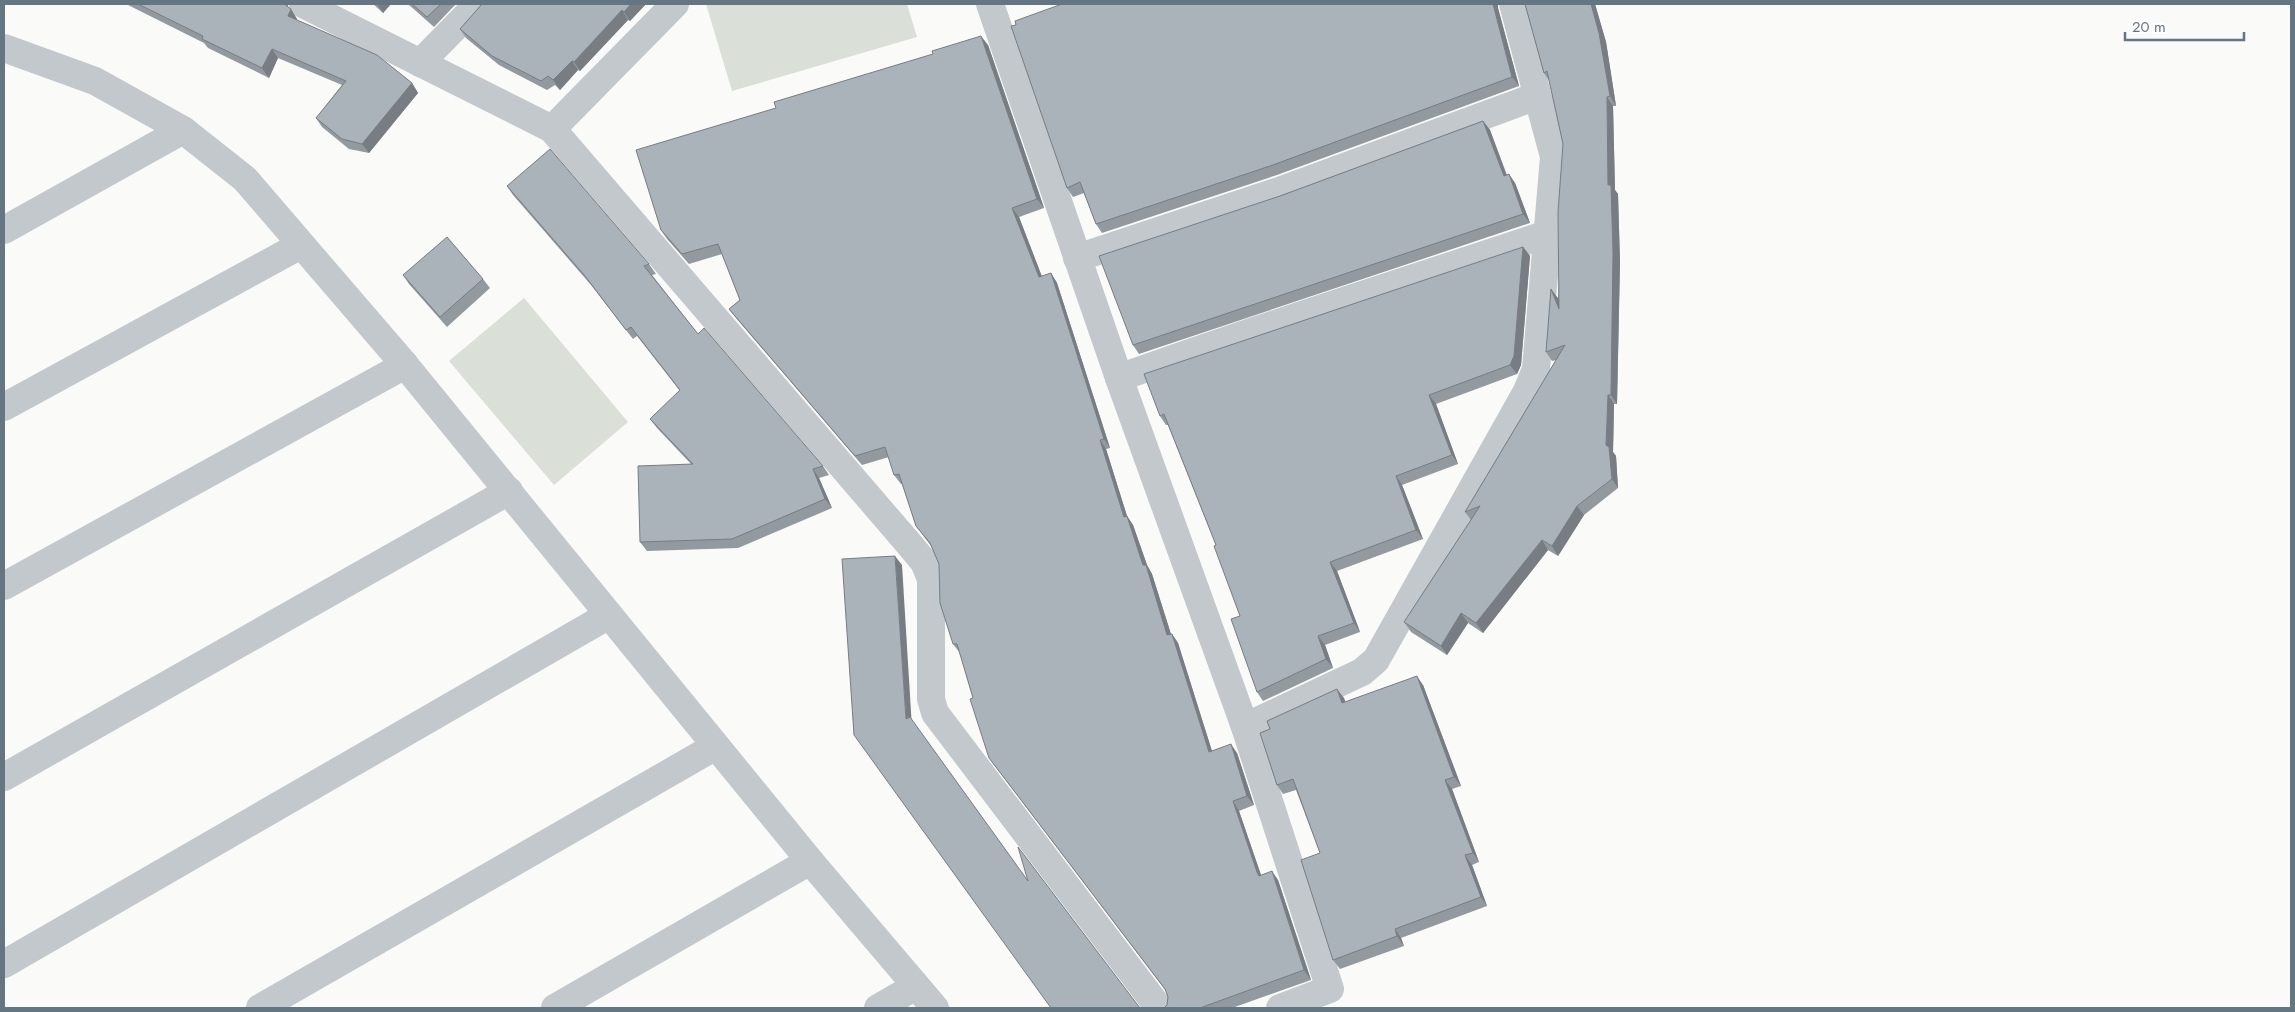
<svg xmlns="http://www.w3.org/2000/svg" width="2295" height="1012" font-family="Jost,sans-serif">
  <rect width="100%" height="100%" fill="#fafaf8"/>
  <!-- green -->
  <g fill="#dadfd7">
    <polygon points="706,4 907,4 917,37 732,91"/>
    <polygon points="524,298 628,422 554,485 449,361"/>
  </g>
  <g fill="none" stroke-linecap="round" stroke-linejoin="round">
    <!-- minor -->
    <g stroke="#c3c8cc" stroke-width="28">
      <polyline points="303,4 552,129 909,544 924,562 931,579 931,699 935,713 1159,1008"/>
      <polyline points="990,4 1119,378 1245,727 1330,989 1280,1008"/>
      <polyline points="4,48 95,81 183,130 245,179 405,365 810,861 935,1008"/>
      <polyline points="420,63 478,4"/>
      <polyline points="552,129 675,4"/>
      <polyline points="4,230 183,130"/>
      <polyline points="1077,258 1282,190 1537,96"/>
      <path d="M1119,378C1260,327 1404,282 1547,234"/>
      <polyline points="4,407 301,245"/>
      <polyline points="4,586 405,365"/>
      <polyline points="1245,727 1362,672 1376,660 1527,391 1536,369 1554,157 1513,4"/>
      <polyline points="4,777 509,491"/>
      <polyline points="4,964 609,615"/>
      <polyline points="260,1008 716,746"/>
      <polyline points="555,1008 810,861"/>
      <polyline points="878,1008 916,986"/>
    </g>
  </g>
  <!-- wall -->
  <g fill="#929a9f">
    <polygon points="126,4 288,4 288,7 297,19 297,20 412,83 418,93 369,153 349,149 322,127 316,118 342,85 278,58 269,78 208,48 204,43"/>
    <polygon points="373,4 391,4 383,13"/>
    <polygon points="408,4 456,4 434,27"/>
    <polygon points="482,4 646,4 630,21 628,20 580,71 578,70 560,90 555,85 547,90 499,65 466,38 460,29"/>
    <polygon points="1062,4 1498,4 1498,8 1519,86 1277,175 1102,233 1096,224 1084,193 1073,197 1067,188 1016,25"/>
    <polygon points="1525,4 1595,4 1606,42 1616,106 1613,106 1615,190 1618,194 1620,262 1617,404 1614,404 1613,452 1616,456 1618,488 1584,515 1558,556 1548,550 1483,633 1468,623 1447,655 1411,632 1404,622 1471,520 1465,512 1556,360 1552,361 1546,352 1551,289 1558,300 1563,144 1549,81 1544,73"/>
    <polygon points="988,45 1044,208 1019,217 1042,277 1051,273 1057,283 1110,448 1106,449 1127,516 1133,525 1147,565 1152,574 1171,634 1172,634 1178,643 1212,751 1237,753 1254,805 1239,811 1261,875 1278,880 1311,980 1232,1008 1164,1008 1167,1005 1168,997 1166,991 989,758 973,698 960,653 953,644 939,564 931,546 916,526 902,484 901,484 894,475 889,457 862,465 736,318 729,309 740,300 722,254 689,264 667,239 661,230 776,108"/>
    <polygon points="1483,121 1490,130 1507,175 1515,183 1530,223 1139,354 1133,345 1280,196"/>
    <polygon points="507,186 649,264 656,274 652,275 698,334 823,466 829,475 819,478 832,508 738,548 647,551 640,542 691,464 657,428 650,419 680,391 637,336 633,339 591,285 513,195"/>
    <polygon points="1523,247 1530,256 1521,365 1517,374 1436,404 1458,464 1402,485 1423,539 1337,571 1360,632 1325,645 1333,668 1263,701 1257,692 1240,616 1216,545 1168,425 1166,425 1160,416"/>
    <polygon points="403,275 483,279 490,288 447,327 409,284"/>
    <polygon points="1423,685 1461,786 1452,789 1479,862 1472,865 1487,906 1401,938 1404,946 1340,969 1333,960 1320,853 1296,790 1283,794 1277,785 1270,729 1344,698 1345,702"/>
  </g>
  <!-- shaded-wall -->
  <g fill="#777d82">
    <polygon points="284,4 288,4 287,5 290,12 291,9 297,19 294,26 288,16"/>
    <polygon points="377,4 391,4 383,13"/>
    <polygon points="631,4 646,4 630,21 624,12"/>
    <polygon points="1493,4 1498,4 1498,8 1519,86 1512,77"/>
    <polygon points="1591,4 1595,4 1606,42 1616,106 1610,96"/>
    <polygon points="622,10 628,20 580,71 574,62"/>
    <polygon points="981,36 988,45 1044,208 1037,199"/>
    <polygon points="272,49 278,58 269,78 262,68"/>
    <polygon points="572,61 578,70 560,90 553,80"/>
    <polygon points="412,83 418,93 369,153 362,144"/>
    <polygon points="1607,97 1613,106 1615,190 1618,194 1620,262 1617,404 1611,395"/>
    <polygon points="1483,121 1490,130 1510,185 1504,176"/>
    <polygon points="1509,174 1515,183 1530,223 1523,214"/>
    <polygon points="1012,208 1019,217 1046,287 1039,277"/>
    <polygon points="1523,247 1530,256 1521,365 1517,374 1510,365"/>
    <polygon points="1051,273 1057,283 1110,448 1104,439"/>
    <polygon points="1551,289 1558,298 1565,318 1559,309"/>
    <polygon points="1429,395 1436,404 1458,464 1452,455"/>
    <polygon points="1608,395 1614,404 1613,452 1616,456 1618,488 1612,479 1606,445"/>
    <polygon points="1100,440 1106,449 1127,516 1133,525 1147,565 1152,574 1174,644 1167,635 1143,565 1124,517"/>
    <polygon points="813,469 819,478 832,508 825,499"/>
    <polygon points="1396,476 1402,485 1423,539 1416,530"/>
    <polygon points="1577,506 1584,515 1558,556 1552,546"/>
    <polygon points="1542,540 1548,550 1483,633 1476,623"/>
    <polygon points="895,556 902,565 912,728 906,719"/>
    <polygon points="1330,562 1337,571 1360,632 1354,623"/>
    <polygon points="1461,613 1468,623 1447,655 1441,646"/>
    <polygon points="1172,634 1178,643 1215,761 1209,752"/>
    <polygon points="1318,636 1325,645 1333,668 1326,659"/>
    <polygon points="1417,676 1423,685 1461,786 1454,777"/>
    <polygon points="1337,689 1344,698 1349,712 1342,703"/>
    <polygon points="1231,744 1237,753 1254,805 1247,796"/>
    <polygon points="1445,780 1452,789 1479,862 1473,853"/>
    <polygon points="1233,801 1239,811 1263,881 1257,872"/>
    <polygon points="1465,855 1472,865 1487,906 1481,897"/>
    <polygon points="1272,871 1278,880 1311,980 1304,970"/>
    <polygon points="1395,929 1401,938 1404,946 1397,936"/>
  </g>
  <!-- building -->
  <g fill="#aab3b9" stroke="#777d82">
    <polygon points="138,4 284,4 291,9 288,16 377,55 412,83 362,144 342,139 316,118 346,81 272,49 262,68 202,39 203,36"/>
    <polygon points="412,4 441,4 427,17"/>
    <polygon points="482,4 631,4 624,12 622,10 574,62 572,61 553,80 548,76 541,81 492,56 460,29"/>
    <polygon points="1062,4 1493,4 1512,77 1270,166 1096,224 1080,182 1067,188 1011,26 1016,25 1015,21"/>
    <polygon points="1525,4 1591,4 1599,33 1610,96 1607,97 1608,185 1611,185 1613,253 1611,395 1608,395 1606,445 1609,447 1612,479 1577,506 1552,546 1542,540 1476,623 1461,613 1441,646 1404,622 1480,506 1465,512 1565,345 1546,352 1551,289 1559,309 1558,212 1563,144 1547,71 1544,73"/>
    <polygon points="981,36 1037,199 1012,208 1039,277 1051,273 1104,439 1100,440 1124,517 1127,516 1143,565 1146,565 1167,635 1172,634 1209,752 1231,744 1247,796 1233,801 1257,872 1259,876 1272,871 1304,970 1200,1008 1164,1008 1167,1005 1168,997 1165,989 989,758 970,699 973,698 957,644 953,644 940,603 939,564 930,543 916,526 899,474 894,475 885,447 855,456 729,309 740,300 718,244 682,254 661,230 636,150 776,108 774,102 933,54 932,51"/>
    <polygon points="1483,121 1504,176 1509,174 1523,214 1133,345 1099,256 1280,196"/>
    <polygon points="550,149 649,264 644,266 698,334 704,328 823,466 813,469 825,499 732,539 640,542 638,466 693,464 650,419 680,390 631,327 626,330 585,276 507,186"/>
    <polygon points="447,237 483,279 440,317 403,275"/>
    <polygon points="1523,247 1514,356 1510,365 1429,395 1452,455 1396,476 1416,530 1330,562 1354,623 1318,636 1326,659 1257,692 1231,619 1240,616 1214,546 1216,545 1164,414 1160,416 1144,374"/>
    <polygon points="895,556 906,719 910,717 1028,881 1018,847 1140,1008 1051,1008 854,735 842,559"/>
    <polygon points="1417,676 1454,777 1445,780 1473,853 1465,855 1481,897 1395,929 1397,936 1333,960 1301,860 1320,853 1293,779 1277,785 1260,733 1270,729 1267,721 1337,689 1342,703"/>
  </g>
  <!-- border -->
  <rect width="2295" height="1012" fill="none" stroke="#657683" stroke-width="10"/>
  <!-- scale -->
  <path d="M2125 32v8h119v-8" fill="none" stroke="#657683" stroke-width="2.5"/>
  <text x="2132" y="32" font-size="15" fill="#657683" stroke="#ffffff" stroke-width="4" paint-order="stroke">20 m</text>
</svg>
